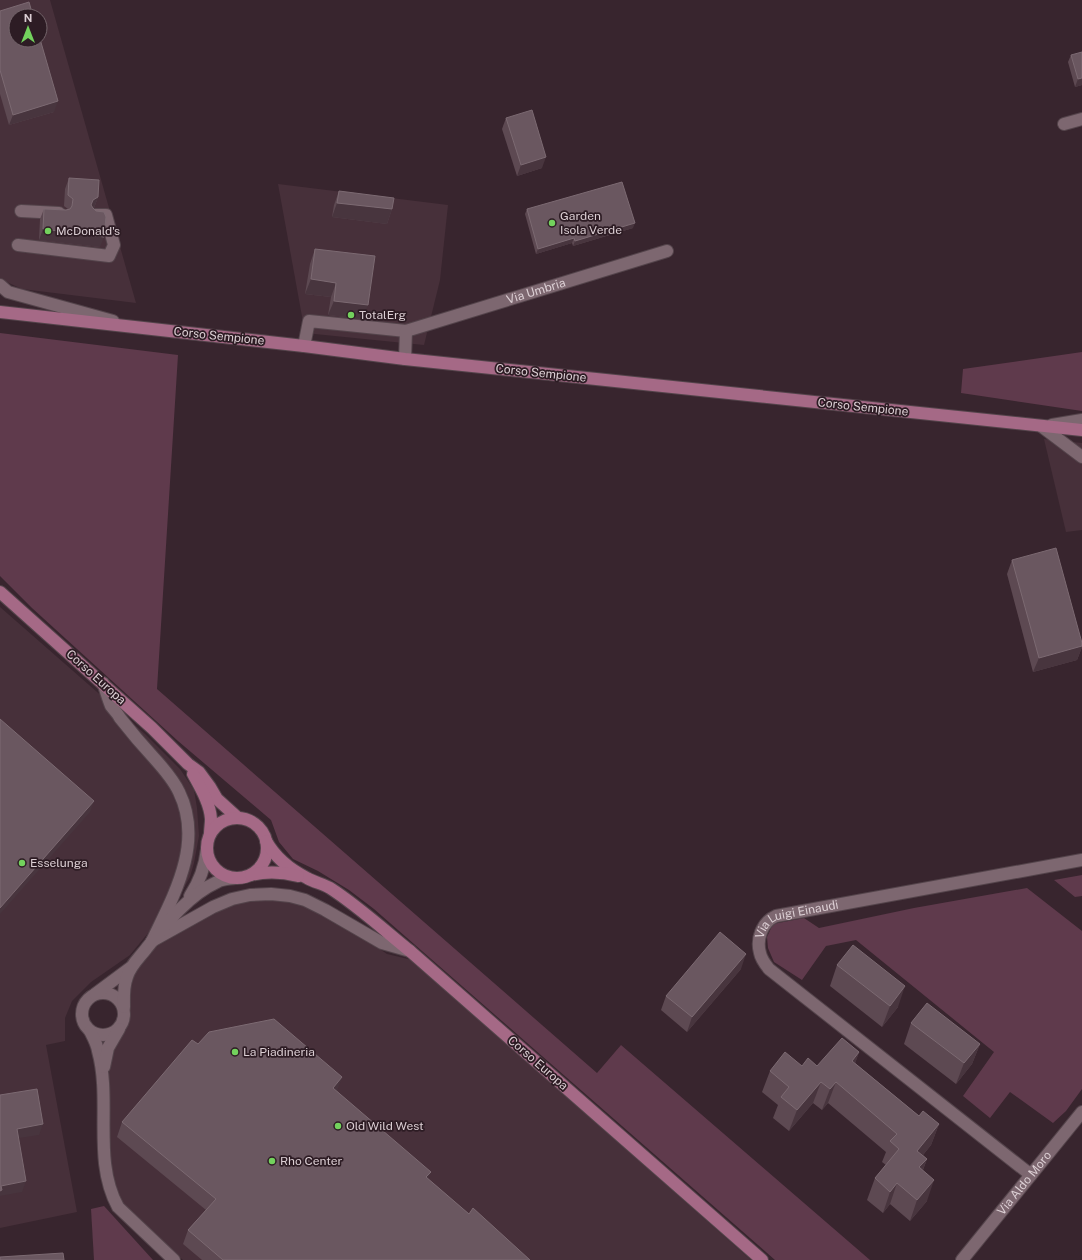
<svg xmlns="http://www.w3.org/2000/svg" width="1082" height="1260" font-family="'Public Sans',sans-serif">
  <rect width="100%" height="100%" fill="#38252e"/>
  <!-- built -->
  <g fill="#47303a" fill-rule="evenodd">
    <path d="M0,0H50L136,303L22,289L0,279ZM16,16H40V40H16Z"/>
    <polygon points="278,184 448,205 440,280 424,345 305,333"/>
    <polygon points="1044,439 1082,443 1082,530 1066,532"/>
    <polygon points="0,607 145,734 180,769 194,790 197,808 199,836 194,863 190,877 181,893 130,955 91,982 72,1001 65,1018 65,1041 46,1045 77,1212 0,1228"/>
    <polygon points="289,898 335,919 387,954 412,960 751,1260 183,1260 119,1206 111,1188 104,1076 109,1048 124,1023 126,1015 125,1007 128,977 153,942 233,902"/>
  </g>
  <!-- green -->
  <g fill="#5f3a4c">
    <polygon points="0,333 178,355 157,689 597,1073 621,1045 870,1260 775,1260 374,909 349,890 318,871 293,859 279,842 271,820 178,741 32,608 0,576"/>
    <polygon points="1082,352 1082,411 961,393 963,369"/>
    <polygon points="1082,875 1082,896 1075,897 1054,880"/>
    <polygon points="1027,888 1082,931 1082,1089 1066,1111 1053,1123 1010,1092 990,1118 963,1096 994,1052 856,940 826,946 802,980 774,962 768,948 767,937 773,924 804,918 819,928 914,908"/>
    <polygon points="104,1206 153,1260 94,1260 91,1209"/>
  </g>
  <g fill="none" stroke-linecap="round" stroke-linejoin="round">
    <defs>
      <g id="minor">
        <polyline points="1064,124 1082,119"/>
        <polyline points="21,211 59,213"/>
        <polyline points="18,245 109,256 114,245 106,215 95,215"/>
        <polyline points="0,285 8,292 113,321"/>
        <path id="s1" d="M304,346L309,321L406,331L667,251"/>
        <polyline points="405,359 406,331"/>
        <polyline points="1052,425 1082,420"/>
        <polyline points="1041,426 1082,457"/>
        <path d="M103,683C106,691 108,699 111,706C114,710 118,714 120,718C131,732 142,745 154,758C163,768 173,779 179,792C204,843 174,895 152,941"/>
        <path d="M190,896C200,881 205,867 207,849"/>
        <polyline points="152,941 213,907 232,899 250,895 271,894 290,896 305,900 325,910 382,943 410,951"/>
        <circle cx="103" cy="1014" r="21"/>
        <polyline points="95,994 130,968"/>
        <path d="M124,1007C124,997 123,987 127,977C130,966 139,958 146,949C165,925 188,895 217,882C222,879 229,879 235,878"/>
        <path d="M90,1031C93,1037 97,1044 98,1051C112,1101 92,1160 118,1207L174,1260"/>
        <polyline points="104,1067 108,1048 119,1029"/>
        <path id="s2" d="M1031,1175L769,969C765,964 761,959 760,953C756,939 762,922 776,916L1082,860"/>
        <path id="s3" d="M962,1260L1082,1112"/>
      </g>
      <g id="major">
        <polyline points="0,312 304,346 405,359 1082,430"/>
        <polyline points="0,592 152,728 188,764 199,772 210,787 217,799 238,818"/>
        <path d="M193,774C200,787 210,803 211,819C211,824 210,829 210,834"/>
        <circle cx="237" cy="848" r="30"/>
        <path d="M266,841C275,857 291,870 307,878C314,882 323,884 330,888C358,906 384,930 410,951L762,1260"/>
        <path d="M251,875C268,871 282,872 298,876"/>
      </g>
    </defs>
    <!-- minor casing -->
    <use href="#minor" stroke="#54444b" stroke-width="14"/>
    <!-- major casing -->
    <use href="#major" stroke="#54444b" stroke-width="14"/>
    <!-- minor -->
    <use href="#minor" stroke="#7d6770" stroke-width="12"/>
    <!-- major -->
    <use href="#major" stroke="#a56986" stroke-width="12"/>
  </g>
  <!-- wall -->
  <g fill="#5d4952">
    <polygon points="0,11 54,112 9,125 0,94"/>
    <polygon points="1071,55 1082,85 1075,87 1068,62"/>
    <polygon points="506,118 542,168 517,176 502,129"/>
    <polygon points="69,178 98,197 94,208 93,208 100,247 39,240 40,219 44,209 66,210 68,209 64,206 65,189"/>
    <polygon points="339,191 392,209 387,224 332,217 334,205"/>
    <polygon points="527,209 633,228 573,246 572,243 536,254 525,214"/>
    <polygon points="315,249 363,319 328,315 331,297 305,294 310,264"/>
    <polygon points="1012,560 1082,643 1082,647 1077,660 1033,672 1007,574"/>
    <polygon points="837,965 898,1007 882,1027 830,986"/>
    <polygon points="741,969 687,1032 661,1010 666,996"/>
    <polygon points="911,1023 980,1044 972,1064 956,1084 904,1044"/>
    <polygon points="198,1044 337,1091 428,1179 469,1214 530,1260 202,1260 183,1244 188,1230 206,1210 117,1137 122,1122"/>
    <polygon points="859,1052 855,1063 919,1116 939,1124 931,1145 923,1155 927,1159 923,1170 927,1201 910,1221 890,1204 883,1213 867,1200 875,1178 886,1165 882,1162 886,1152 828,1103 822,1110 813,1103 789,1131 773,1118 778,1105 762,1092 770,1071 802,1066 817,1066"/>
  </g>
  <!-- shaded-wall -->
  <g fill="#48353e">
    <polygon points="1082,78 1082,85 1075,87 1078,79"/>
    <polygon points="58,101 54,112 9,125 13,115"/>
    <polygon points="546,157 542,168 517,176 521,165"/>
    <polygon points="98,197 94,208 89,211 93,200"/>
    <polygon points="337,203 392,209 387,224 332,217"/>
    <polygon points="635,223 633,228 573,246 575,241"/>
    <polygon points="43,229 104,237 100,247 39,240"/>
    <polygon points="574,238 572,243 536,254 538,249"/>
    <polygon points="311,279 336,283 331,297 305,294"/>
    <polygon points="334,301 368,305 363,319 328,315"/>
    <polygon points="1082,646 1082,647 1077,660 1033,672 1039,658"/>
    <polygon points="94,801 90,812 0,914 0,908"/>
    <polygon points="746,954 741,969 687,1032 692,1017"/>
    <polygon points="905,986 898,1007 882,1027 890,1006"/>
    <polygon points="980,1044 972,1064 956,1084 964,1063"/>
    <polygon points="859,1052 852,1073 852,1061"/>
    <polygon points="342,1077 337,1091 328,1102 333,1088"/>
    <polygon points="821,1082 813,1103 789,1131 797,1110"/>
    <polygon points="836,1082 828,1103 822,1110 830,1089"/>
    <polygon points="43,1124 39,1135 13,1139 17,1129"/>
    <polygon points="939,1124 931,1145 909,1172 917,1151"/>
    <polygon points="927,1159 919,1180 919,1167"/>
    <polygon points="431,1172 426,1186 426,1177"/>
    <polygon points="934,1180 927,1201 910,1221 917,1200"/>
    <polygon points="26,1181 22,1192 0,1196 0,1189 1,1186"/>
    <polygon points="897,1183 890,1204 883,1213 890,1192"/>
  </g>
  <!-- building -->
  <g fill="#6a5760" stroke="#7c6a72">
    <polygon points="29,2 33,16 16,16 16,40 40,40 40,39 58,101 13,115 0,70 0,11"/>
    <polygon points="1082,52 1082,78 1078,79 1071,55"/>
    <polygon points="532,110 546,157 521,165 506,118"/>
    <polygon points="69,178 99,180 98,197 93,200 91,205 93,208 96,211 104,212 106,217 104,237 43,229 44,209 66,210 70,209 72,206 73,199 68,195"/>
    <polygon points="622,182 635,223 575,241 574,238 538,249 527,209"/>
    <polygon points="339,191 394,198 392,209 337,203"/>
    <polygon points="315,249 375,256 368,305 334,301 336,283 311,279"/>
    <polygon points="1056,548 1082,643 1082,646 1039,658 1012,560"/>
    <polygon points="0,719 94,801 0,908"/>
    <polygon points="720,932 746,954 692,1017 666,996"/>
    <polygon points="853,945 905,986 890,1006 837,965"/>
    <polygon points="927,1003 980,1044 964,1063 911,1023"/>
    <polygon points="274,1019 342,1077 333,1088 431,1172 426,1177 469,1214 473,1208 530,1260 223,1260 188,1230 216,1199 122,1122 192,1040 198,1044 209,1032"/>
    <polygon points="842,1038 859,1052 852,1061 919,1116 923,1111 939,1124 917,1151 927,1159 919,1167 934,1180 917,1200 897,1183 890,1192 875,1178 899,1149 890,1141 897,1134 836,1082 830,1089 821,1082 797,1110 781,1097 789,1087 770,1071 785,1052 802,1066 808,1058 817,1066"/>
    <polygon points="37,1089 43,1124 17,1129 26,1181 1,1186 2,1190 0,1191 0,1095"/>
    <polygon points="63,1253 64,1260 0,1260 0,1257"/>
  </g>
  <!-- markers -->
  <g fill="#73d25d" stroke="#2d1c24" stroke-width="1.5">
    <circle cx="552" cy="223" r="4"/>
    <circle cx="48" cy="231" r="4"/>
    <circle cx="351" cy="315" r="4"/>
    <circle cx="22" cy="863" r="4"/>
    <circle cx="235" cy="1052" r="4"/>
    <circle cx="338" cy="1126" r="4"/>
    <circle cx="272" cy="1161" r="4"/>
  </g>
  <g text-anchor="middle" stroke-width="3.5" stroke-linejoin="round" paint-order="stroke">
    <!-- poi labels -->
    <g font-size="12" fill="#dccfd4" stroke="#2d1c24" text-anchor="start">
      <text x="560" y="220">Garden<tspan x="560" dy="14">Isola Verde</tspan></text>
      <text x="56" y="235">McDonald's</text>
      <text x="359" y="319">TotalErg</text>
      <text x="30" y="867">Esselunga</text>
      <text x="243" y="1056">La Piadineria</text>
      <text x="346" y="1130">Old Wild West</text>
      <text x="280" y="1165">Rho Center</text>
    </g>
    <!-- street labels -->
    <g font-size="12" fill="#dccfd4" stroke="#2d1c24">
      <text dy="4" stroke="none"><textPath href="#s1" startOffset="259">Via Umbria</textPath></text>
      <text transform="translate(219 336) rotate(6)" y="4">Corso Sempione</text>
      <text transform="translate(541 373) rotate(6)" y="4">Corso Sempione</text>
      <text transform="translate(863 407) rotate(6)" y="4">Corso Sempione</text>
      <text transform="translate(96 677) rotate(42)" y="4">Corso Europa</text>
      <text dy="4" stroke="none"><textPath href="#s2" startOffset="413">Via Luigi Einaudi</textPath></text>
      <text transform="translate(538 1063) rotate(41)" y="4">Corso Europa</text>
      <text dy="4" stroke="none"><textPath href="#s3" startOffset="99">Via Aldo Moro</textPath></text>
    </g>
  </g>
  <!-- north arrow -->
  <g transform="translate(28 28)"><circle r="19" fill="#2d1c24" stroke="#73646a"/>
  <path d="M0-3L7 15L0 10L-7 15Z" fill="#73d25d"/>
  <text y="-6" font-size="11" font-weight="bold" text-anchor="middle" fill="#dccfd4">N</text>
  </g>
</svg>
